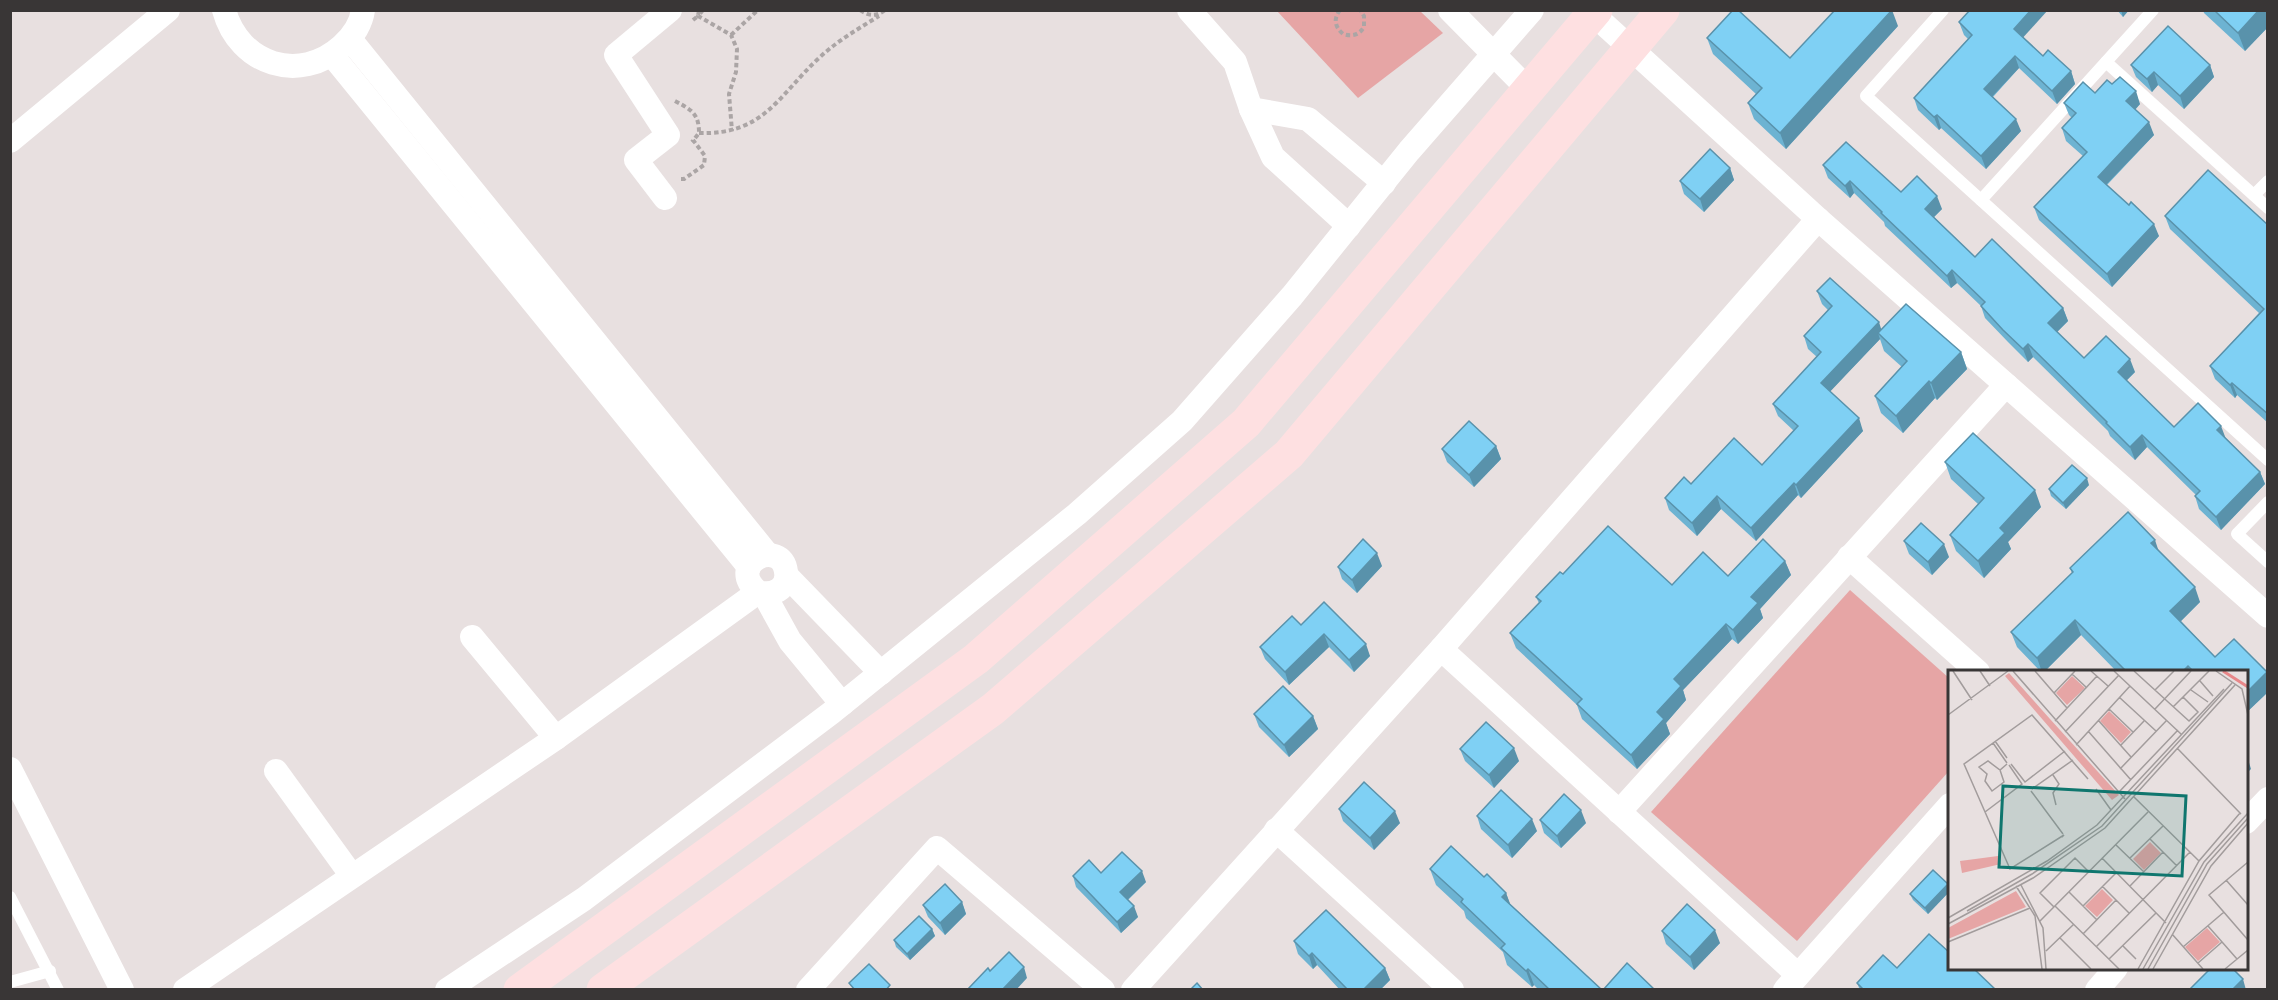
<svg xmlns="http://www.w3.org/2000/svg" width="2278" height="1000" font-family="Raleway,sans-serif">
  <rect width="100%" height="100%" fill="#e8e0e0"/>
  <!-- green -->
  <g fill="#e6a5a5">
    <polygon points="1277,11 1420,11 1443,33 1358,98"/>
    <polygon points="1850,590 1949,678 1949,771 1797,941 1651,812"/>
  </g>
  <g fill="none" stroke-linecap="round" stroke-linejoin="round">
    <!-- path -->
    <g stroke="#aba5a5" stroke-width="4" stroke-dasharray="4.5 3" stroke-linecap="butt">
      <polyline points="703,10 698,16 731,35 737,49 736,72 729,94 732,131"/>
      <polyline points="795,10 814,10"/>
      <path d="M860,10C869,16 876,17 885,10"/>
      <path d="M1340,10C1333,19 1335,27 1343,34C1352,37 1359,35 1364,27V16L1360,10"/>
      <polyline points="693,20 698,16 699,10"/>
      <polyline points="731,35 758,10"/>
      <path d="M675,101C692,110 699,114 699,133L692,142"/>
      <path d="M699,133C764,135 778,96 819,58C837,41 858,29 879,16"/>
      <polyline points="681,179 684,179 704,165 705,156 693,140"/>
    </g>
    <!-- lane -->
    <g stroke="#fff" stroke-width="12">
      <polyline points="1943,10 1866,96 2268,460"/>
      <polyline points="2106,62 2268,208"/>
      <polyline points="2254,195 2268,181"/>
      <polyline points="1981,200 2153,10"/>
      <polyline points="2268,502 2237,534 2268,562"/>
      <polyline points="10,897 58,990"/>
      <polyline points="10,982 50,971"/>
    </g>
    <!-- street -->
    <g stroke="#fff" stroke-width="24">
      <path d="M224,10C239,65 300,84 342,46C352,37 361,24 363,10"/>
      <polyline points="1189,10 1235,62 1251,109 1273,157 1349,226"/>
      <polyline points="1450,10 1529,90"/>
      <polyline points="1593,14 1818,219 2268,616"/>
      <polyline points="350,39 768,555"/>
      <polyline points="332,55 749,567"/>
      <polyline points="1251,109 1308,119 1384,183"/>
      <polyline points="10,141 168,10"/>
      <polyline points="665,198 636,160 668,135 616,55 670,10"/>
      <polyline points="1849,557 1978,672"/>
      <polyline points="787,576 881,673"/>
      <polyline points="764,594 790,641 842,704"/>
      <polyline points="472,637 556,738"/>
      <polyline points="1441,649 1798,975"/>
      <polyline points="10,769 122,990"/>
      <polyline points="276,771 352,876"/>
      <polyline points="1619,812 2006,385"/>
      <polyline points="2246,822 2268,799"/>
      <polyline points="1276,830 1452,990"/>
      <path d="M185,990L556,738L758,592C771,596 789,590 786,572C782,537 724,563 758,592"/>
      <polyline points="447,990 584,899 831,713 1077,514 1182,421 1292,296 1409,151 1532,10"/>
      <polyline points="808,990 937,848 1103,990"/>
      <polyline points="1133,990 1441,649 1818,219"/>
      <polyline points="1785,990 1950,805"/>
      <polyline points="2097,990 2116,968"/>
    </g>
    <!-- secondary -->
    <g stroke="#fee0e1" stroke-width="33">
      <polyline points="520,990 976,659 1246,423 1596,10"/>
      <polyline points="603,990 993,709 1289,454 1663,10"/>
    </g>
  </g>
  <!-- wall -->
  <g fill="#6db3d2">
    <polygon points="2117,10 2129,10 2123,17"/>
    <polygon points="2203,10 2268,10 2268,27 2245,51 2204,13"/>
    <polygon points="1959,22 2023,37 2043,56 2071,71 2075,84 2057,104 2019,68 1993,97 2021,131 1986,169 1941,128 1939,130 1918,110 1914,98 1968,39 1964,35"/>
    <polygon points="1898,26 1786,149 1754,119 1748,103 1756,94 1713,54 1707,38 1790,58"/>
    <polygon points="2131,65 2210,65 2214,77 2184,109 2158,85 2152,92 2136,77"/>
    <polygon points="2112,84 2140,104 2135,110 2154,135 2107,185 2159,236 2112,287 2039,220 2034,207 2083,156 2066,141 2062,128 2072,118 2069,115 2064,103 2095,93"/>
    <polygon points="1823,165 1901,192 1942,209 1934,217 1975,257 2063,308 2068,321 2057,332 2084,358 2135,372 2126,381 2174,427 2226,438 2260,472 2265,484 2221,530 2199,509 2195,496 2196,495 2147,447 2135,460 2110,436 2108,431 2033,357 2028,362 2008,342 1985,318 1981,306 1957,283 1951,288 1885,226 1884,222 1854,193 1850,198 1828,178"/>
    <polygon points="1730,168 1734,180 1704,212 1684,194 1680,181"/>
    <polygon points="2165,216 2268,225 2268,423 2237,395 2235,398 2215,379 2210,366 2259,313 2170,229"/>
    <polygon points="1817,291 1881,329 1961,352 1967,369 1937,400 1935,398 1903,433 1881,413 1875,396 1902,367 1884,351 1880,339 1830,391 1863,431 1801,498 1798,495 1756,541 1721,509 1697,536 1669,510 1665,498 1691,484 1762,465 1794,431 1778,416 1773,404 1817,357 1808,349 1804,336 1828,310 1822,304"/>
    <polygon points="1496,446 1501,459 1474,487 1447,462 1442,449"/>
    <polygon points="1945,462 2041,507 2008,542 2011,549 1984,578 1956,551 1950,535 1978,504 1951,479"/>
    <polygon points="2089,485 2066,509 2051,496 2049,489"/>
    <polygon points="1904,541 1949,557 1932,575 1909,554"/>
    <polygon points="2159,551 2200,602 2181,621 2215,657 2267,672 2268,675 2268,692 2247,712 2247,672 2117,672 2081,635 2044,672 2041,672 2017,647 2011,632 2072,573 2070,568"/>
    <polygon points="1785,561 1791,575 1760,609 1763,618 1738,644 1732,639 1683,690 1686,700 1666,723 1670,734 1637,769 1582,719 1577,705 1516,648 1510,633 1539,603 1536,597 1563,574 1672,585 1728,576"/>
    <polygon points="1382,566 1357,593 1342,579 1338,567"/>
    <polygon points="1324,602 1370,656 1354,672 1329,647 1289,685 1265,659 1260,647 1301,625"/>
    <polygon points="1254,714 1313,716 1318,729 1289,757 1259,727"/>
    <polygon points="1460,749 1519,761 1494,788 1465,761"/>
    <polygon points="1339,809 1400,823 1374,850 1343,821"/>
    <polygon points="1477,816 1537,831 1512,858 1481,829"/>
    <polygon points="1540,820 1586,823 1561,848 1544,833"/>
    <polygon points="1430,869 1484,877 1506,893 1510,904 1602,990 1539,990 1534,985 1532,987 1507,965 1503,952 1466,918 1464,911 1436,885"/>
    <polygon points="1101,873 1146,882 1128,900 1138,917 1121,933 1076,887 1073,876"/>
    <polygon points="1948,884 1950,891 1928,914 1913,900 1910,894"/>
    <polygon points="962,902 966,914 945,935 928,917 923,905"/>
    <polygon points="932,929 935,936 910,960 896,947 894,940"/>
    <polygon points="1662,931 1720,943 1694,970 1666,944"/>
    <polygon points="1294,941 1385,968 1390,980 1380,990 1340,990 1317,965 1313,969 1298,954"/>
    <polygon points="1897,968 1950,969 1996,990 1860,990 1857,983"/>
  </g>
  <!-- shaded-wall -->
  <g fill="#5992ab">
    <polygon points="1892,10 1898,26 1786,149 1780,133"/>
    <polygon points="2031,10 2048,10 2019,42 2014,29"/>
    <polygon points="2121,10 2129,10 2123,17"/>
    <polygon points="2259,10 2268,10 2268,27 2245,51 2238,33"/>
    <polygon points="2015,56 2019,68 1988,101 1984,89"/>
    <polygon points="2210,65 2214,77 2184,109 2180,96"/>
    <polygon points="2071,71 2075,84 2057,104 2052,91"/>
    <polygon points="2154,72 2158,85 2152,92 2147,79"/>
    <polygon points="2136,91 2140,104 2131,114 2126,101"/>
    <polygon points="1937,115 1941,128 1939,130 1934,117"/>
    <polygon points="2016,119 2021,131 1986,169 1981,156"/>
    <polygon points="2149,122 2154,135 2102,189 2098,177"/>
    <polygon points="1730,168 1734,180 1704,212 1700,199"/>
    <polygon points="1850,181 1854,193 1850,198 1845,186"/>
    <polygon points="1937,196 1942,209 1930,221 1925,209"/>
    <polygon points="2154,224 2159,236 2112,287 2107,274"/>
    <polygon points="1952,270 1957,283 1951,288 1947,276"/>
    <polygon points="2063,308 2068,321 2053,336 2048,323"/>
    <polygon points="1879,322 1883,335 1878,333 1880,339 1826,396 1821,383"/>
    <polygon points="2028,344 2033,357 2028,362 2023,349"/>
    <polygon points="1961,352 1967,369 1937,400 1931,383"/>
    <polygon points="2130,359 2135,372 2122,385 2118,372"/>
    <polygon points="1929,381 1935,398 1903,433 1896,416"/>
    <polygon points="2232,383 2237,395 2235,398 2230,385"/>
    <polygon points="1859,418 1863,431 1801,498 1796,485"/>
    <polygon points="2221,426 2226,439 2217,430"/>
    <polygon points="2142,435 2147,447 2135,460 2130,447"/>
    <polygon points="1496,446 1501,459 1474,487 1469,475"/>
    <polygon points="2260,472 2265,484 2221,530 2216,517"/>
    <polygon points="2087,478 2089,485 2066,509 2063,503"/>
    <polygon points="1794,483 1798,495 1756,541 1751,528"/>
    <polygon points="2035,490 2041,507 2008,542 2011,549 1984,578 1978,561 2000,528"/>
    <polygon points="1717,496 1721,509 1697,536 1692,523"/>
    <polygon points="2155,540 2160,555 2151,543"/>
    <polygon points="1944,544 1949,557 1932,575 1928,562"/>
    <polygon points="1377,553 1382,566 1357,593 1352,580"/>
    <polygon points="1785,561 1791,575 1760,609 1763,618 1738,644 1733,630 1751,597"/>
    <polygon points="2195,587 2200,602 2176,626 2170,611"/>
    <polygon points="2075,620 2081,635 2044,672 2042,672 2037,658"/>
    <polygon points="1726,624 1732,639 1683,690 1686,700 1666,723 1670,734 1637,769 1631,755 1657,712 1674,679"/>
    <polygon points="1324,634 1329,647 1289,685 1285,672"/>
    <polygon points="1366,644 1370,656 1354,672 1349,660"/>
    <polygon points="2188,666 2190,672 2182,672"/>
    <polygon points="2267,672 2268,675 2268,692 2247,712 2247,692"/>
    <polygon points="1313,716 1318,729 1289,757 1284,745"/>
    <polygon points="1514,748 1519,761 1494,788 1489,775"/>
    <polygon points="2247,756 2251,769 2247,773"/>
    <polygon points="1581,810 1586,823 1561,848 1557,836"/>
    <polygon points="1395,811 1400,823 1374,850 1370,838"/>
    <polygon points="1532,819 1537,831 1512,858 1508,845"/>
    <polygon points="1142,871 1146,882 1124,903 1120,892"/>
    <polygon points="1948,884 1950,891 1928,914 1925,908"/>
    <polygon points="1506,893 1512,909 1502,897"/>
    <polygon points="962,902 966,914 945,935 940,923"/>
    <polygon points="1134,906 1138,917 1121,933 1117,922"/>
    <polygon points="932,929 935,936 910,960 907,954"/>
    <polygon points="1715,930 1720,943 1694,970 1690,957"/>
    <polygon points="1312,953 1317,965 1313,969 1309,956"/>
    <polygon points="1024,967 1027,978 1016,990 1002,990"/>
    <polygon points="1385,968 1390,980 1380,990 1363,990"/>
    <polygon points="1528,969 1534,985 1532,987 1526,971"/>
    <polygon points="2243,979 2246,990 2232,990"/>
  </g>
  <!-- building -->
  <g fill="#7fd0f4" stroke="#5992ab" stroke-width="1.5">
    <polygon points="1733,10 1738,10 1790,58 1835,10 1892,10 1780,133 1748,103 1762,88 1707,38"/>
    <polygon points="1970,10 2031,10 2014,29 2043,56 2048,50 2071,71 2052,91 2015,56 1984,89 2016,119 1981,156 1937,115 1934,117 1914,98 1972,35 1959,22"/>
    <polygon points="2214,10 2259,10 2238,33"/>
    <polygon points="2168,26 2210,65 2180,96 2154,72 2147,79 2131,65"/>
    <polygon points="2120,77 2136,91 2126,101 2149,122 2098,177 2129,205 2131,202 2154,224 2107,274 2034,207 2087,152 2062,128 2076,113 2064,103 2083,82 2095,93 2107,80 2112,84"/>
    <polygon points="1846,142 1901,192 1917,176 1937,196 1925,209 1975,257 1992,239 2063,308 2048,323 2084,358 2106,336 2130,359 2118,372 2174,427 2198,403 2221,426 2217,430 2260,472 2216,517 2195,496 2200,491 2142,435 2130,447 2106,423 2107,422 2028,344 2023,349 2003,330 1981,306 1985,302 1952,270 1947,276 1881,213 1882,212 1850,181 1845,186 1823,165"/>
    <polygon points="1710,149 1730,168 1700,199 1680,181"/>
    <polygon points="2208,170 2268,225 2268,414 2232,383 2230,385 2210,366 2264,309 2165,216"/>
    <polygon points="1830,278 1879,322 1821,383 1859,418 1796,485 1794,483 1751,528 1717,496 1692,523 1665,498 1684,477 1691,484 1734,438 1762,465 1798,426 1773,404 1821,352 1804,336 1832,306 1817,291"/>
    <polygon points="1906,304 1961,352 1931,383 1929,381 1896,416 1875,396 1907,361 1878,333"/>
    <polygon points="1469,421 1496,446 1469,475 1442,449"/>
    <polygon points="1973,433 2035,490 2000,528 2005,533 1978,561 1950,535 1984,498 1945,462"/>
    <polygon points="2072,465 2087,478 2063,503 2049,489"/>
    <polygon points="2128,512 2155,540 2151,543 2195,587 2170,611 2215,657 2234,639 2267,672 2247,692 2247,672 2194,672 2188,666 2182,672 2125,672 2126,671 2075,620 2037,658 2011,632 2073,572 2070,568"/>
    <polygon points="1921,523 1944,544 1928,562 1904,541"/>
    <polygon points="1608,526 1672,585 1703,552 1728,576 1763,539 1785,561 1751,597 1758,603 1733,630 1726,624 1674,679 1681,686 1657,712 1664,719 1631,755 1577,704 1582,699 1510,633 1541,601 1536,597 1560,572 1563,574"/>
    <polygon points="1363,539 1377,553 1352,580 1338,567"/>
    <polygon points="1324,602 1366,644 1349,660 1324,634 1285,672 1260,647 1292,616 1301,625"/>
    <polygon points="1283,686 1313,716 1284,745 1254,714"/>
    <polygon points="1486,722 1514,748 1489,775 1460,749"/>
    <polygon points="1364,782 1395,811 1370,838 1339,809"/>
    <polygon points="1501,790 1532,819 1508,845 1477,816"/>
    <polygon points="1564,794 1581,810 1557,836 1540,820"/>
    <polygon points="1451,846 1484,877 1487,874 1506,893 1502,897 1602,990 1550,990 1528,969 1526,971 1501,948 1505,944 1461,902 1463,899 1430,869"/>
    <polygon points="1122,852 1142,871 1120,892 1134,906 1117,922 1073,876 1089,860 1101,873"/>
    <polygon points="1933,870 1948,884 1925,908 1910,894"/>
    <polygon points="945,884 962,902 940,923 923,905"/>
    <polygon points="1687,904 1715,930 1690,957 1662,931"/>
    <polygon points="1326,910 1385,968 1363,990 1348,990 1312,953 1309,956 1294,941"/>
    <polygon points="919,916 932,929 907,954 894,940"/>
    <polygon points="1929,934 1950,953 1950,969 1974,969 1996,990 1864,990 1857,983 1883,955 1897,968"/>
    <polygon points="1009,952 1024,967 1002,990 967,990 988,968 990,971"/>
    <polygon points="1627,963 1655,990 1603,990"/>
    <polygon points="869,964 890,985 886,990 855,990 849,983"/>
    <polygon points="2210,969 2233,969 2243,979 2232,990 2189,990"/>
    <polygon points="1197,983 1203,990 1190,990"/>
  </g>
  <!-- overview -->
  <g transform="translate(1948 670)">
    <rect width="300" height="300" fill="#e8e0e0"/>
    <path d="M61,3L102,49L171,125L164,130L57,6ZM124,6L137,18L119,35L108,23ZM161,41L183,62L173,73L152,51ZM202,172L213,183L196,200L185,189ZM50,186L53,194L14,203L12,191ZM154,219L165,230L149,247L137,236ZM68,221L78,237L0,269V258ZM259,258L272,272L250,291L237,277Z" fill="#e6a5a5"/>
    <path fill="none" stroke="#e88789" stroke-width="3" d="M275,1L300,17"/>
    <path fill="none" stroke="#a29c9c" stroke-width="1.5" d="M5,1L24,30M32,1L42,16M65,1L177,129M87,1L119,38M143,1L160,16M166,1L233,64M186,1L241,51L250,42L235,27M268,1L294,19L300,45M124,4L139,18M252,11L265,26M207,20L226,1M243,20L260,32M106,23L127,1M171,27L208,61M225,37L261,1M161,39L185,62M207,39L243,1M0,45L60,1M150,50L183,87M107,51L149,6M140,61L183,110M117,62L171,5M47,71L59,88M45,73L59,93M128,75L182,16M173,75L196,51M229,78L293,144M63,94L77,112L117,81M172,99L219,50M52,100L56,112L44,121L37,111L39,104L31,97L40,91L52,100L59,94M105,105L111,114L105,123L108,135M84,119L125,90M148,119L163,140M83,121L115,164M171,122L230,60M186,127L251,191M37,142L74,114L61,95M114,167L116,165L62,199L16,94L84,45L140,109M202,169L229,196M168,175L196,202M154,188L218,253M182,188L215,156M300,192L261,225L300,270M278,210L300,235M73,215L95,258L98,299M68,216L87,246L94,299M154,216L181,243M182,216L215,182M121,222L149,250M107,236L171,299M135,236L168,203M106,237L92,223L127,188L141,202M19,241L84,204L154,156L284,13M0,248L99,191L149,155L276,19M92,251L200,142M0,254L85,208L157,158L287,15M260,256L289,289M135,264L168,230M224,264L255,299M112,268L143,299M0,272L82,238M175,276L188,289M148,277L242,182M235,277L276,242M98,281L126,254M161,289L208,243M250,293L274,272M190,299L251,191L292,143M195,299L256,192L300,143M200,299L259,194L300,148M205,299L263,196L300,153M277,299L300,280"/>
    <path fill="#0f766e" fill-opacity="0.15" stroke="#0f766e" stroke-width="3" d="M55,116L238,126L234,206L51,197Z"/>
    <rect width="300" height="300" fill="none" stroke="#393636" stroke-width="3"/>
  </g>
  <!-- border -->
  <rect width="2278" height="1000" fill="none" stroke="#393636" stroke-width="24"/>
</svg>
